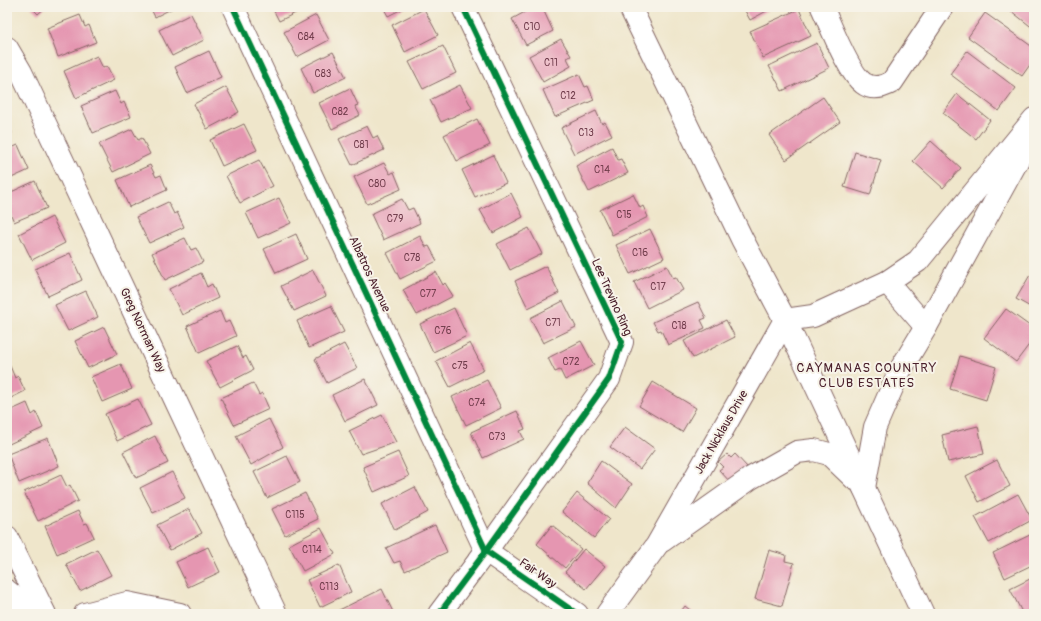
<svg xmlns="http://www.w3.org/2000/svg" width="1041" height="621" font-family="Pangolin,sans-serif">
  <rect width="100%" height="100%" fill="#f7f3e8"/>
  <filter id="ink" filterUnits="userSpaceOnUse"><feTurbulence type="fractalNoise" baseFrequency=".025" numOctaves="2"/><feDisplacementMap in="SourceGraphic" scale="8" xChannelSelector="R" yChannelSelector="G"/><feConvolveMatrix kernelMatrix="1 2 1 2 8 2 1 2 1" color-interpolation-filters="sRGB"/></filter>
  <filter id="wash" filterUnits="userSpaceOnUse"><feTurbulence type="fractalNoise" baseFrequency=".012" numOctaves="4" result="noise"/><feDisplacementMap in="SourceGraphic" scale="16" xChannelSelector="R" yChannelSelector="G"/><feGaussianBlur stdDeviation="0.9" result="paint"/><feColorMatrix in="noise" values="0 0 0 0 0 0 0 0 0 0 0 0 0 0 0 0 0 1.4 0 .05"/><feComposite in="paint" operator="in"/></filter>
  <g filter="url(#wash)">
    <rect width="100%" height="100%" fill="#efe6cb"/>
    <g id="blocks">
      <!-- building -->
      <g fill="#e596b1">
        <polygon points="31,7 46,7 38,14"/>
        <polygon points="150,7 175,7 155,17"/>
        <polygon points="272,7 308,7 279,21"/>
        <polygon points="383,7 406,7 388,16"/>
        <polygon points="534,7 542,7 553,31 526,45 512,19"/>
        <polygon points="743,7 774,7 750,20"/>
        <polygon points="1006,7 1034,7 1034,29"/>
        <polygon points="424,9 438,35 405,52 392,25"/>
        <polygon points="799,9 811,36 763,58 750,31"/>
        <polygon points="985,13 1034,48 1034,59 1022,76 968,37"/>
        <polygon points="191,14 204,40 172,56 159,30"/>
        <polygon points="80,15 85,27 89,25 96,42 58,57 47,28"/>
        <polygon points="316,15 329,40 297,57 284,32"/>
        <polygon points="561,39 571,56 567,58 571,66 543,82 529,56"/>
        <polygon points="817,43 829,68 782,91 769,66"/>
        <polygon points="443,46 456,73 423,89 409,62"/>
        <polygon points="209,51 221,77 187,93 175,67"/>
        <polygon points="967,51 1016,88 999,111 950,74"/>
        <polygon points="333,52 346,77 313,93 301,68"/>
        <polygon points="97,56 103,68 107,66 114,80 76,98 64,71"/>
        <polygon points="579,74 585,87 588,86 594,100 555,117 543,90"/>
        <polygon points="460,85 472,108 441,122 430,100"/>
        <polygon points="226,87 239,112 207,129 194,104"/>
        <polygon points="350,88 358,105 355,106 360,115 332,129 319,103"/>
        <polygon points="115,91 121,104 124,102 131,117 93,133 81,106"/>
        <polygon points="957,94 990,120 976,139 943,113"/>
        <polygon points="823,97 840,122 786,160 769,135"/>
        <polygon points="596,111 602,124 605,122 612,135 574,154 561,128"/>
        <polygon points="477,119 490,145 457,161 444,135"/>
        <polygon points="7,121 12,133 7,135"/>
        <polygon points="244,124 257,150 222,166 210,140"/>
        <polygon points="367,126 373,138 377,136 384,150 352,165 339,139"/>
        <polygon points="132,129 138,140 142,138 150,154 113,172 99,144"/>
        <polygon points="931,141 961,168 943,188 913,161"/>
        <polygon points="18,145 29,170 7,180 7,150"/>
        <polygon points="612,147 618,160 621,159 628,173 589,192 576,166"/>
        <polygon points="855,152 881,160 870,195 844,187"/>
        <polygon points="493,155 506,183 475,197 462,170"/>
        <polygon points="259,160 273,186 240,203 226,176"/>
        <polygon points="384,163 390,174 394,172 401,189 367,204 354,177"/>
        <polygon points="150,165 156,177 161,175 167,190 129,207 117,180"/>
        <polygon points="35,181 47,208 14,222 9,210 7,211 7,194"/>
        <polygon points="511,193 523,217 493,233 480,210"/>
        <polygon points="633,194 640,208 643,206 648,217 612,235 600,210"/>
        <polygon points="279,198 291,223 258,238 246,213"/>
        <polygon points="402,199 408,210 413,208 420,223 383,240 371,214"/>
        <polygon points="168,202 174,214 177,212 184,227 149,243 136,217"/>
        <polygon points="52,217 65,243 32,260 19,234"/>
        <polygon points="529,228 542,254 510,270 497,244"/>
        <polygon points="650,229 664,258 630,274 616,245"/>
        <polygon points="296,234 307,259 276,273 264,249"/>
        <polygon points="420,236 426,247 429,246 437,261 400,279 387,253"/>
        <polygon points="185,238 191,250 196,248 203,262 165,280 152,253"/>
        <polygon points="70,253 82,280 48,296 35,269"/>
        <polygon points="546,266 559,293 528,308 515,281"/>
        <polygon points="667,266 673,278 676,277 683,290 647,308 634,282"/>
        <polygon points="313,270 326,296 294,311 281,286"/>
        <polygon points="436,272 443,285 445,283 453,296 417,315 403,290"/>
        <polygon points="201,273 207,287 212,284 218,298 182,315 169,289"/>
        <polygon points="1030,275 1034,277 1034,309 1016,299"/>
        <polygon points="86,291 98,317 68,331 55,305"/>
        <polygon points="563,301 576,327 543,343 530,318"/>
        <polygon points="698,302 706,318 701,320 705,328 668,345 661,330 658,331 653,322"/>
        <polygon points="331,306 344,332 309,348 297,321"/>
        <polygon points="454,308 467,336 433,352 420,324"/>
        <polygon points="1006,309 1034,329 1034,338 1016,362 984,338"/>
        <polygon points="220,311 225,323 229,321 236,336 199,353 187,326"/>
        <polygon points="726,320 735,337 693,358 684,341"/>
        <polygon points="104,327 117,354 88,368 75,341"/>
        <polygon points="581,341 594,365 565,380 560,370 555,372 548,358"/>
        <polygon points="470,343 484,370 450,387 436,361"/>
        <polygon points="344,344 357,368 327,383 315,359"/>
        <polygon points="237,346 243,358 246,356 253,370 220,387 206,361"/>
        <polygon points="960,356 996,367 986,400 950,389"/>
        <polygon points="121,364 132,389 102,402 91,377"/>
        <polygon points="10,366 15,378 18,376 25,391 7,400 7,368"/>
        <polygon points="365,379 378,405 345,421 332,395"/>
        <polygon points="487,380 501,408 466,425 452,397"/>
        <polygon points="653,382 696,408 682,432 639,406"/>
        <polygon points="253,383 259,395 262,393 269,409 234,425 221,398"/>
        <polygon points="138,399 151,425 117,441 105,414"/>
        <polygon points="27,403 32,415 36,412 43,428 7,445 7,412"/>
        <polygon points="517,411 525,429 520,431 524,439 483,458 471,432"/>
        <polygon points="382,415 396,442 361,454 349,431"/>
        <polygon points="269,419 283,447 251,465 236,436"/>
        <polygon points="978,426 984,454 948,462 942,435"/>
        <polygon points="625,427 655,449 640,469 610,447"/>
        <polygon points="155,436 168,463 136,478 123,452"/>
        <polygon points="48,438 59,466 19,483 8,454"/>
        <polygon points="398,452 409,476 374,492 363,467"/>
        <polygon points="727,454 731,458 735,454 748,468 732,484 719,470 723,467 718,462"/>
        <polygon points="287,456 300,482 267,498 254,472"/>
        <polygon points="997,460 1010,486 979,502 966,476"/>
        <polygon points="601,461 632,484 616,508 587,483"/>
        <polygon points="172,472 185,498 153,513 140,488"/>
        <polygon points="61,475 67,487 70,485 78,501 38,521 24,492"/>
        <polygon points="415,487 428,512 395,530 382,504"/>
        <polygon points="305,493 318,519 285,535 272,509"/>
        <polygon points="577,493 609,519 594,538 562,512"/>
        <polygon points="1018,494 1032,520 989,543 975,517"/>
        <polygon points="189,509 202,533 170,550 157,525"/>
        <polygon points="78,511 84,524 87,523 94,537 57,554 45,526"/>
        <polygon points="435,525 447,552 405,571 400,561 394,563 386,548"/>
        <polygon points="552,525 581,549 565,568 537,544"/>
        <polygon points="321,528 335,554 303,571 289,545"/>
        <polygon points="1034,533 1034,564 1005,578 993,553"/>
        <polygon points="208,547 220,572 188,587 176,562"/>
        <polygon points="97,549 111,575 80,591 66,564"/>
        <polygon points="584,549 605,566 586,589 565,572"/>
        <polygon points="769,550 786,555 785,561 794,563 782,606 755,599"/>
        <polygon points="339,565 351,592 320,607 307,580"/>
        <polygon points="1034,577 1034,609 1023,614 1010,589"/>
        <polygon points="382,589 394,614 331,614"/>
        <polygon points="685,606 695,614 679,614"/>
      </g>
    </g>
  </g>
  <g filter="url(#ink)">
    <use href="#blocks" fill-opacity="0" stroke="#846563" stroke-width="1"/>
    <g fill="none" stroke-linecap="round" stroke-linejoin="round">
      <defs>
        <g id="minor">
          <polyline points="233,7 486,551 577,614"/>
          <polyline points="630,7 742,239 785,320 923,614"/>
          <path d="M822,7C831,26 848,72 863,83C872,90 883,87 892,82L942,7"/>
          <polyline points="7,48 21,72 276,614"/>
          <polyline points="887,282 926,327"/>
          <polyline points="864,488 875,427 899,372 926,327 1025,147"/>
          <polyline points="7,537 45,614"/>
          <polyline points="662,541 751,478 797,452 814,450 829,454 855,479"/>
          <polyline points="7,591 37,614"/>
          <polyline points="85,614 127,603 180,614"/>
          <polyline points="439,614 486,551 609,379 622,342 463,7"/>
          <polyline points="607,614 657,545 785,320 813,316 887,282 918,261 1034,119"/>
        </g>
      </defs>
      <!-- minor casing -->
      <use href="#minor" stroke="#846563" stroke-width="24"/>
      <!-- minor -->
      <use href="#minor" stroke="#fff" stroke-width="22"/>
      <defs>
        <g id="cycleway">
          <polyline points="233,7 486,551 577,614"/>
          <polyline points="439,614 486,551 609,379 622,342 463,7"/>
        </g>
      </defs>
      <!-- cycleway casing -->
      <use href="#cycleway" stroke="#f7f3e8" stroke-width="8"/>
      <!-- cycleway -->
      <use href="#cycleway" stroke="#00873e" stroke-width="6"/>
    </g>
  </g>
  <g text-anchor="middle" stroke-width="4" stroke-linejoin="round" paint-order="stroke">
    <!-- number labels -->
    <g font-size="10" fill="#713d4c">
      <text x="532" y="30">C10</text>
      <text x="306" y="40">C84</text>
      <text x="551" y="66">C11</text>
      <text x="323" y="77">C83</text>
      <text x="568" y="99">C12</text>
      <text x="340" y="115">C82</text>
      <text x="586" y="136">C13</text>
      <text x="361" y="148">C81</text>
      <text x="602" y="173">C14</text>
      <text x="377" y="187">C80</text>
      <text x="624" y="218">C15</text>
      <text x="395" y="222">C79</text>
      <text x="640" y="256">C16</text>
      <text x="412" y="261">C78</text>
      <text x="658" y="290">C17</text>
      <text x="428" y="297">C77</text>
      <text x="553" y="326">C71</text>
      <text x="679" y="329">C18</text>
      <text x="443" y="334">C76</text>
      <text x="571" y="365">C72</text>
      <text x="460" y="369">c75</text>
      <text x="477" y="406">C74</text>
      <text x="497" y="440">C73</text>
      <text x="295" y="518">C115</text>
      <text x="312" y="553">C114</text>
      <text x="329" y="590">C113</text>
    </g>
    <!-- street labels -->
    <g font-size="12" fill="#4a1f2b" stroke="#f7f3e8">
      <text transform="translate(370 274) rotate(65)" y="4">Albatros Avenue</text>
      <text transform="translate(612 297) rotate(66)" y="4">Lee Trevino Ring</text>
      <text transform="translate(143 330) rotate(65)" y="4">Greg Norman Way</text>
      <text transform="translate(721 432) rotate(-60)" y="4">Jack Nicklaus Drive</text>
      <text transform="translate(538 573) rotate(35)" y="4">Fair Way</text>
    </g>
    <!-- neighbourhood labels -->
    <g font-size="13" letter-spacing="1" fill="#4a1f2b" stroke="#f7f3e8">
      <text x="867" y="372">CAYMANAS COUNTRY<tspan x="867" dy="15">CLUB ESTATES</tspan></text>
    </g>
  </g>
  <!-- margin -->
  <rect width="1041" height="621" fill="none" stroke="#f7f3e8" stroke-width="24"/>
</svg>
